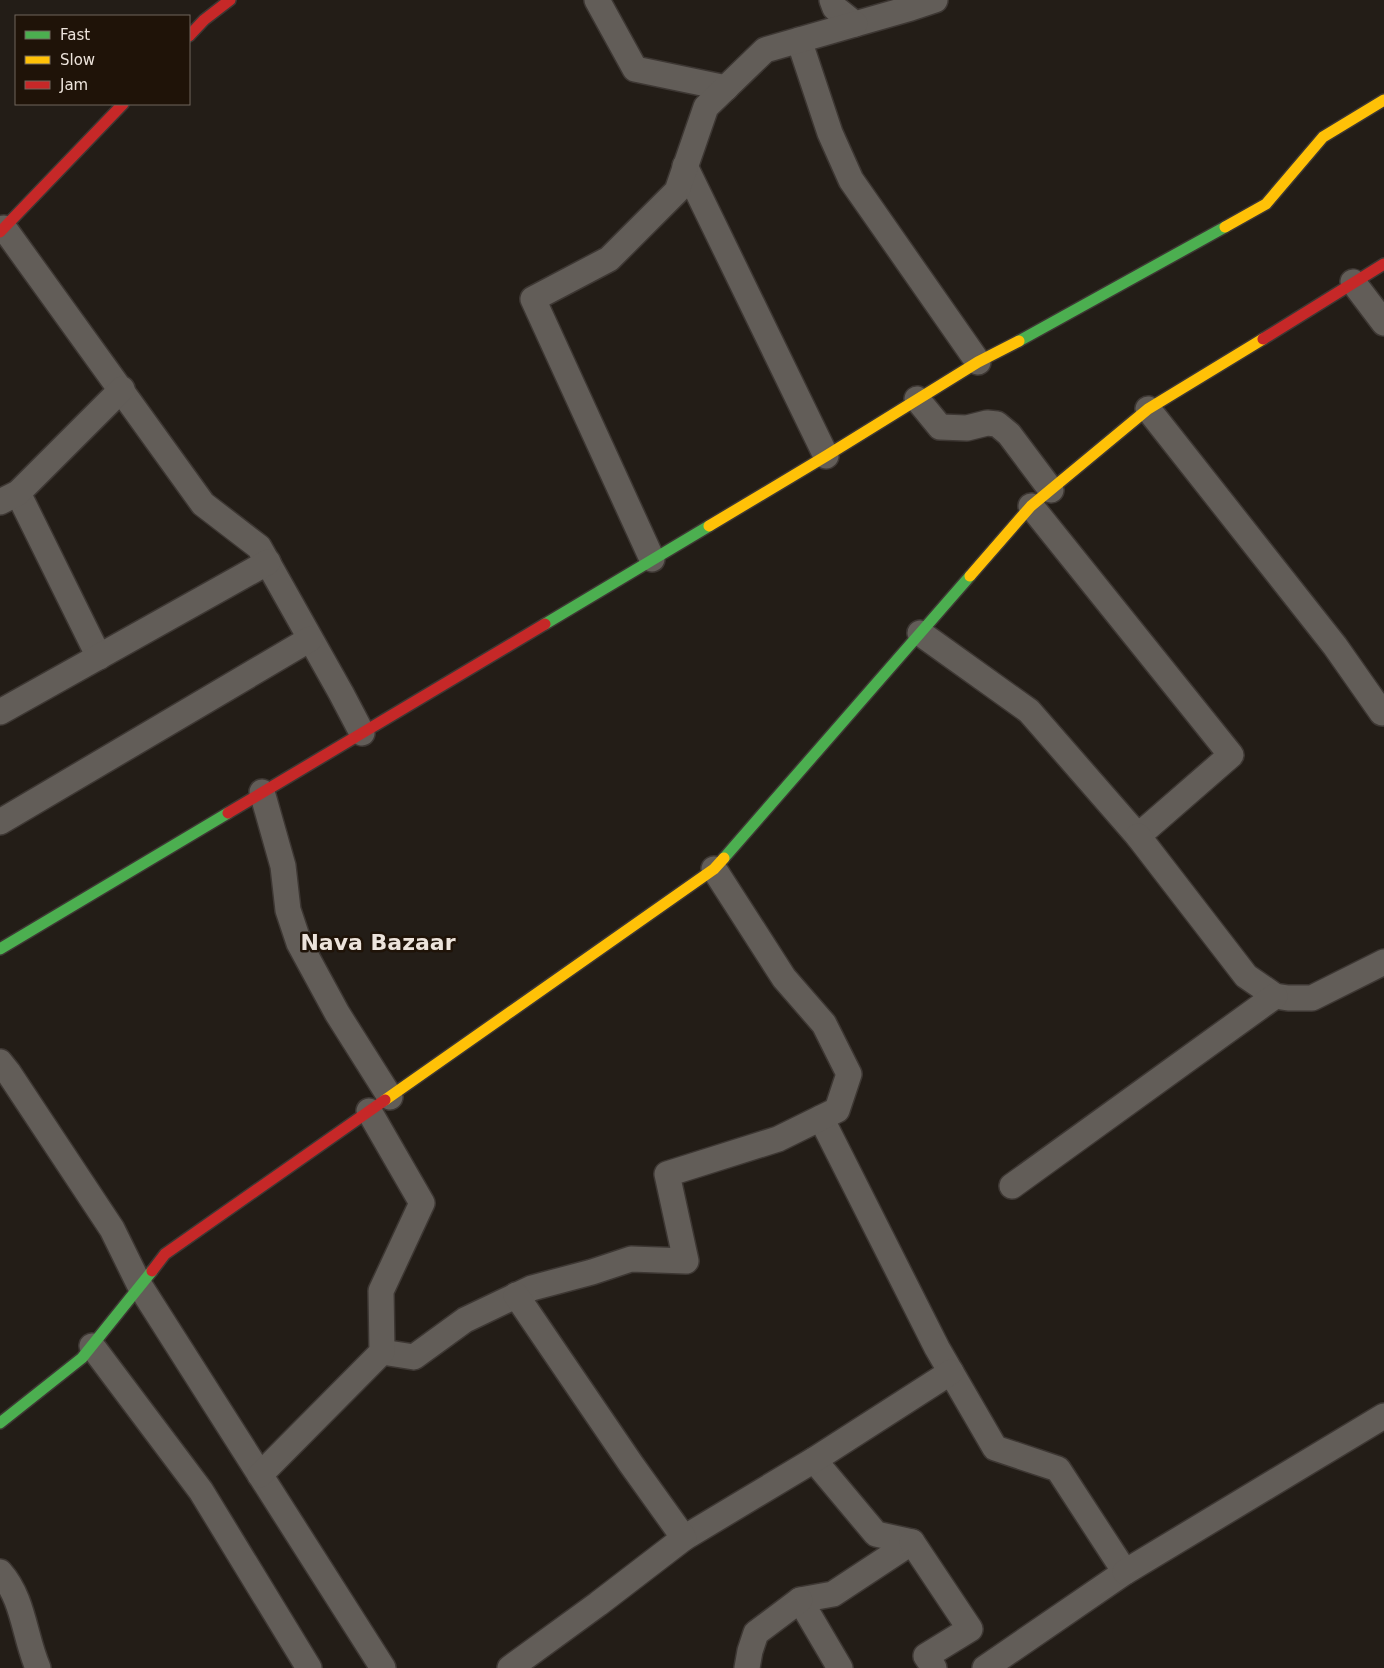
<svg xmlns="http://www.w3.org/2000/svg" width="1384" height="1668" font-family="'DejaVu Sans',sans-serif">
  <rect width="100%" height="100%" fill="#231d17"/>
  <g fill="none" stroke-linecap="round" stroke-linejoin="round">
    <defs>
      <g id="street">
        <polyline points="597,0 635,69 726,88"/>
        <polyline points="832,0 835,8 855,24 911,8 935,0"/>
        <polyline points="799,40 830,133 851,180 978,362"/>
        <polyline points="685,166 826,456"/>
        <polyline points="4,228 203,504 259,547 341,693 362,733"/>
        <polyline points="1353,282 1384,323"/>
        <polyline points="917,399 940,427 967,428 987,423 997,424 1009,434 1051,490"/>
        <polyline points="1148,409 1335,646 1382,713 1384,712"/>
        <polyline points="18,493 99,657"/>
        <polyline points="0,502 18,493 122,389"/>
        <polyline points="652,559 533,299 609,259 677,191 706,107 765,50 855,24"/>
        <polyline points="920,633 1029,711 1138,836 1231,755 1031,506"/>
        <polyline points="0,712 268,562"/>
        <polyline points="262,792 283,866 288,910 299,943 337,1013 390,1097"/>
        <polyline points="0,822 310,639"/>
        <polyline points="1138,836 1246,976 1275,996 1288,998 1312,998 1384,962"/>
        <polyline points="0,1062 8,1072 112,1229 140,1286 383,1668"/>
        <polyline points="821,1118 937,1348 995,1448 1058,1469 1125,1572 985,1668"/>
        <polyline points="1012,1186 1275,996"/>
        <polyline points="92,1346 201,1491 309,1668"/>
        <polyline points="382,1352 414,1357 465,1320 532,1288 592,1272 631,1259 686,1261 667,1174 778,1139 837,1110 849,1074 824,1024 784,978 714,869"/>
        <polyline points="814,1460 876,1534 912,1542 833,1594 800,1600 840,1668"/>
        <polyline points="260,1475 382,1352 381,1291 422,1203 369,1111"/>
        <polyline points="684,1538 814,1460 951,1372"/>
        <polyline points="912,1542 970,1629 926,1656 934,1668"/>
        <path d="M0,1572C24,1599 24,1636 38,1668"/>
        <polyline points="1125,1572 1384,1416"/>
        <polyline points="510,1668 598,1604 684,1538 631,1464 516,1295"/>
        <polyline points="747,1668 750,1651 756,1633 800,1600"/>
      </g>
      <g id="fast">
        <polyline points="1019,341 1225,227"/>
        <polyline points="545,624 709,526"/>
        <polyline points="724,858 970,576"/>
        <polyline points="0,949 228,813"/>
        <polyline points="0,1423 82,1358 152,1271"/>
      </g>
      <g id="slow">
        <polyline points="1225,227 1266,204 1323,137 1384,100"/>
        <polyline points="709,526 826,456 978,362 1019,341"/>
        <polyline points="970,576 1031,506 1148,409 1263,339"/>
        <polyline points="385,1100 714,869 724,858"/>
      </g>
      <g id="jam">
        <polyline points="189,36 204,20 230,0"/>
        <polyline points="0,232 123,104"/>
        <polyline points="1263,339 1384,264"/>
        <polyline points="228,813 545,624"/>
        <polyline points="152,1271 165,1254 385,1100"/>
      </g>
    </defs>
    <!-- street casing -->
    <use href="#street" stroke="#3d3733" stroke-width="28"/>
    <!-- fast casing -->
    <use href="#fast" stroke="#3d3733" stroke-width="14"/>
    <!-- slow casing -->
    <use href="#slow" stroke="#3d3733" stroke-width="14"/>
    <!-- jam casing -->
    <use href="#jam" stroke="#3d3733" stroke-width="14"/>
    <!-- street -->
    <use href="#street" stroke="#625d58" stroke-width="25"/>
    <!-- fast -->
    <use href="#fast" stroke="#4caf50" stroke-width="11"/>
    <!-- slow -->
    <use href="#slow" stroke="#ffc107" stroke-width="11"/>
    <!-- jam -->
    <use href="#jam" stroke="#c62828" stroke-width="11"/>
  </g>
  <g text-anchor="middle" stroke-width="5" stroke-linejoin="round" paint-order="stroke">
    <!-- district labels -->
    <g font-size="22" font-weight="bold" fill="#ece3db" stroke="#1f1308">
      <text x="378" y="950">Nava Bazaar</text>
    </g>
  </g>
  <!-- legend -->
  <rect x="15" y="15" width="175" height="90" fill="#1f1308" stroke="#71665c"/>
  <rect x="25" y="31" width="25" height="8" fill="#4caf50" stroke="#71665c"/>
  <text x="60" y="40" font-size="15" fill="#ece3db">Fast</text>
  <rect x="25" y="56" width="25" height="8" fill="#ffc107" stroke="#71665c"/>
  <text x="60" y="65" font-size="15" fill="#ece3db">Slow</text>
  <rect x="25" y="81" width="25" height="8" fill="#c62828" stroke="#71665c"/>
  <text x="60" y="90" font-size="15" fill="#ece3db">Jam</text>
</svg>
